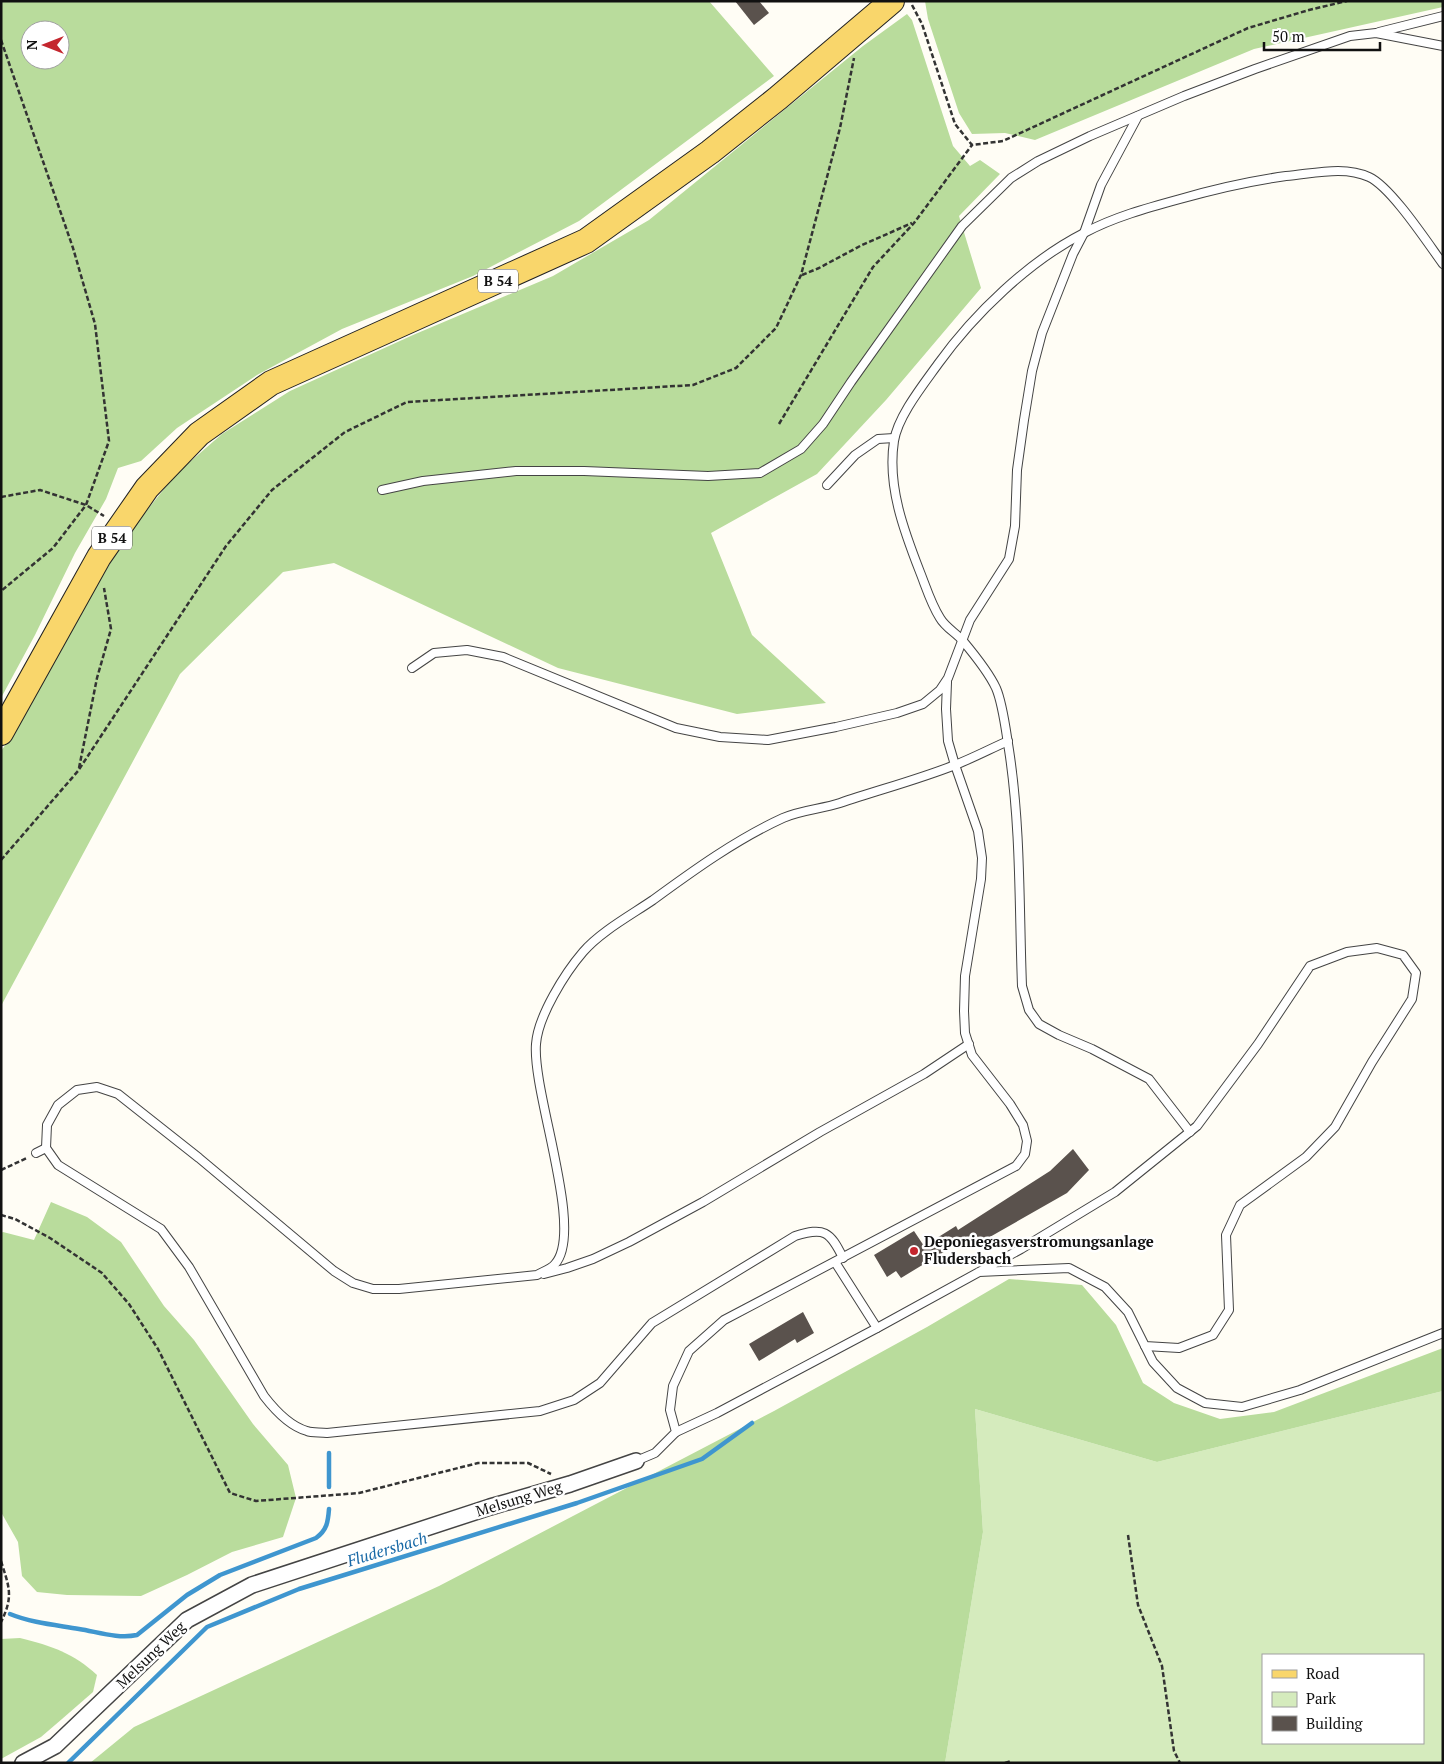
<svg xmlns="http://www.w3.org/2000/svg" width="1444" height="1764" font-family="'PT Serif',serif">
  <rect width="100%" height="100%" fill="#fffdf5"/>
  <!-- green -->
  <path fill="#d5ebbd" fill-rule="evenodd" d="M1443,1391V1763H945L983,1532L975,1409L1157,1462ZM1263,1655H1423V1743H1263Z"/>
  <!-- forest -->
  <g fill="#b9dc9c" fill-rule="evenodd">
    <path d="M1,1H709L774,76L579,221L473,276L342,329L257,375L177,428L141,461L118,468L106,499L75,553L35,635L1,698ZM30,30H60V60H30Z"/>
    <polygon points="925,1 1443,1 1443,7 1254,49 1035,140 1005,133 972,134 959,113 928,19"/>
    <polygon points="907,14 912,20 953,146 970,166 980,160 1000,174 959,216 981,288 886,400 817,474 711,533 752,635 826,703 737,714 558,668 334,563 283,572 180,674 1,1006 1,751 15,732 67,631 132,529 176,474 222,434 290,391 413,335 553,276 649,220 863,46"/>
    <polygon points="51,1202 87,1217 121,1242 164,1306 194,1340 253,1424 288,1465 296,1498 283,1537 232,1552 187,1575 141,1596 67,1595 37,1592 22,1576 18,1542 1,1512 1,1233 3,1232 34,1240"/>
    <polygon points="1009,1279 1082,1285 1116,1325 1143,1383 1174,1403 1220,1419 1274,1412 1443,1348 1443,1391 1157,1462 975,1409 983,1532 945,1763 90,1763 134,1727 439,1586 774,1411 927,1327"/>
    <path d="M20,1638C52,1646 73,1653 97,1675L93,1692L62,1719L41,1737L1,1759V1639Z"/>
  </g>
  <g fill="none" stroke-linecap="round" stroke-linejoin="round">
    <!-- stream -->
    <g stroke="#3f96cf" stroke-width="4.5">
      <polyline points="329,1453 329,1487"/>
      <path d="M10,1614C32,1623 56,1625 79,1629C98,1632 118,1639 137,1635L187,1595L220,1575L316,1538C327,1530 328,1522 329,1509"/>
      <polyline points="68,1763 207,1627 299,1589 577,1503 702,1459 752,1423"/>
    </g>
  </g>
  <!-- building -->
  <g fill="#5a524d">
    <polygon points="735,1 759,1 769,13 754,25"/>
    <polygon points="1073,1149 1089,1170 1067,1193 981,1242 975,1233 901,1278 896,1271 887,1277 874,1255 914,1231 924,1246 956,1226 958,1230 1050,1171"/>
    <polygon points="803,1312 814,1333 797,1343 795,1339 759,1361 749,1344"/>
  </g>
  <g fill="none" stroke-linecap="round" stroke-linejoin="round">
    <defs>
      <g id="lane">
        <polyline points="1379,32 1443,16"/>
        <polyline points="827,485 855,455 878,439 894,438"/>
        <polyline points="382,490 423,481 516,471 584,471 708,476 760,473 801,449 823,424 851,382 962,226 1011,178 1038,161 1090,136 1184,96 1255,69 1350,36 1376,33 1443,46"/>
        <polyline points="412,668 434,653 467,650 503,657 676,728 720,737 768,740 836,727 897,713 923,704 940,690 948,678 970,620 1009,559 1015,526 1017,470 1024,420 1032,371 1042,333 1073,254 1084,233 1101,185 1138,116"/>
        <path d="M1190,1132L1149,1079L1092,1049L1059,1035L1039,1024L1029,1010L1022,986C1019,907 1021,828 1009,750C1006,732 1003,704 996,688C989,673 973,653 963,641C956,633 945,627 940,618C931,604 926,587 920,572C904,531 887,486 894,441C898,416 923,385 938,364C974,314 1029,261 1084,233C1114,217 1147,208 1180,199C1215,189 1250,181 1286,176C1312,174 1344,165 1369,177C1391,187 1427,242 1443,264"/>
        <polyline points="36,1153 46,1148"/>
        <path d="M843,1258C830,1231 824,1227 795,1236L652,1323L600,1383L574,1400L540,1411L327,1433C320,1432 312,1433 307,1431C289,1426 274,1409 264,1396L189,1267L161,1229L58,1165L46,1148L47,1125L58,1105L77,1090L97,1087L118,1094L199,1158L334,1271L353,1283L373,1289H399L537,1275C542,1272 551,1269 555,1264C585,1231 532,1093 536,1044C538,1016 565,973 583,952C600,932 631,915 653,900C694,870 737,839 783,818C801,810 822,809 840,803C878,790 917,780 955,765C973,758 990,749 1008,741"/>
        <polyline points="835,1262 877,1328"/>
        <polyline points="544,1274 567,1268 593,1259 629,1242 703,1202 820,1132 924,1074 969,1044"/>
        <polyline points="1145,1346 1153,1362 1177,1388 1205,1403 1242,1407 1300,1390 1443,1333"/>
        <polyline points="676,1432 717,1413 877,1328 1021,1249 1115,1192 1197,1126 1258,1044 1310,966 1347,952 1377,948 1403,955 1416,973 1412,999 1372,1062 1335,1127 1306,1157 1240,1205 1226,1235 1229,1310 1213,1335 1179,1348 1145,1346 1128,1312 1105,1287 1069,1268 979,1272"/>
        <polyline points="636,1461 655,1453 676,1432 670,1410 673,1386 689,1351 724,1320 1016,1166 1025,1154 1027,1141 1023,1125 1010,1104 972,1055 965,1033 964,1011 965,976 981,879 982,858 978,831 955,765 948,741 946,709 947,682"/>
      </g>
      <polyline id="street" points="23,1763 55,1746 187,1620 252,1585 490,1507 570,1484 636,1461"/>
      <polyline id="primary" points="1,733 99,557 147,488 199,434 271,383 586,241 710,152 778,98 892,1"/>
    </defs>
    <!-- lane casing -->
    <use href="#lane" stroke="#444" stroke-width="10"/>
    <!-- street casing -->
    <use href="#street" stroke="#444" stroke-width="18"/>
    <!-- primary casing -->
    <use href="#primary" stroke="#222" stroke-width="26"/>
    <!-- path -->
    <g stroke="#333" stroke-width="2.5" stroke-dasharray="5 2.5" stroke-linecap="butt">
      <polyline points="912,5 922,24 955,124 972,145 1003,141 1248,28 1309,10 1347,1"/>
      <polyline points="1,40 73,248 95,324 109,441 86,505 53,548 1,591"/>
      <polyline points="802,275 819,268 862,245 912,223"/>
      <polyline points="779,424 873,267 914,223 972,145"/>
      <polyline points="1,497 40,490 86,505 104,516"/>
      <polyline points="79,768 97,678 111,629 104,588"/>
      <polyline points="1,860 78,771 226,546 272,490 345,432 407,402 693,385 736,368 776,328 801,275 840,128 854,58"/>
      <polyline points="1,1170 27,1158"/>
      <polyline points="1,1215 15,1219 50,1238 102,1273 129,1304 158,1349 230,1493 256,1501 359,1493 478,1463 528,1463 551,1474"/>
      <polyline points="1128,1535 1138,1605 1162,1666 1174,1751 1180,1763"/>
      <path d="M1,1561C9,1587 14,1596 1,1622"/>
      <polyline points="1005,1763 1011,1761"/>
    </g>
    <!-- lane -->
    <use href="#lane" stroke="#fff" stroke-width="8"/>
    <!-- street -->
    <use href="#street" stroke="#fff" stroke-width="15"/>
    <!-- primary -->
    <use href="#primary" stroke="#f9d66b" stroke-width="24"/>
  </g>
  <!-- markers -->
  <circle fill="#c4262e" stroke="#fff" stroke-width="2" cx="914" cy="1251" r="5"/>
  <g text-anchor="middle" stroke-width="5" stroke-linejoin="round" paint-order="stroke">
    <!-- shield labels -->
    <g fill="#fff" stroke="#585858" stroke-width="1">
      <rect x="478" y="269.5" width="40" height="23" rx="4"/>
      <rect x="92" y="526.5" width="40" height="23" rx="4"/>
    </g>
    <g font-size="14" font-weight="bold" fill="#111">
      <text x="498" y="286">B 54</text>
      <text x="112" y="543">B 54</text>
    </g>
    <!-- poi labels -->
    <g font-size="15" font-weight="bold" fill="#111" stroke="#fff" text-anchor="start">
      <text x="924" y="1247">Deponiegasverstromungsanlage<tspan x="924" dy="17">Fludersbach</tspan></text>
    </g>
    <!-- street labels -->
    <g font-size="15" fill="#111" stroke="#fff">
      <text transform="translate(519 1499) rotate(-17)" y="5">Melsung Weg</text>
      <text transform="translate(151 1655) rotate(-44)" y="5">Melsung Weg</text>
    </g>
    <!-- water labels -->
    <g font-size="16" font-style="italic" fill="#1768a6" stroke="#fff">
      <text transform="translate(387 1549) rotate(-17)" y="6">Fludersbach</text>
    </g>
  </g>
  <!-- border -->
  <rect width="1444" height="1764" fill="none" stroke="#111111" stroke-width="5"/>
  <!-- legend -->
  <rect x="1262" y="1654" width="162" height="90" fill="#ffffff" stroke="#a0a0a0"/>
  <rect x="1272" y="1670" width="25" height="8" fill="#f9d66b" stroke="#a0a0a0"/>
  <text x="1306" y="1679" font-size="15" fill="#111111">Road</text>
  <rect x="1272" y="1692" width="25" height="15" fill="#d5ebbd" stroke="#a0a0a0"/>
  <text x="1306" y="1704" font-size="15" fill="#111111">Park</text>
  <rect x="1272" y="1716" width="25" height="15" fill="#5a524d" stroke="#a0a0a0"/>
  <text x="1306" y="1729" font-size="15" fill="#111111">Building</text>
  <!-- north arrow -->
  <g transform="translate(45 45) rotate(270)"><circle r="24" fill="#ffffff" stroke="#a0a0a0"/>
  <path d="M0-4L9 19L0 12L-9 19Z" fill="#c4262e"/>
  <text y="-8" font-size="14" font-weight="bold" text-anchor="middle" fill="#111111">N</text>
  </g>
  <!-- scale -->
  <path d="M1264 42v8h116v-8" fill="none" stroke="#111111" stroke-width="2.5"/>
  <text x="1272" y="42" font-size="15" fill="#111111" stroke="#ffffff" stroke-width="4" paint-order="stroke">50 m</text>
</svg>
